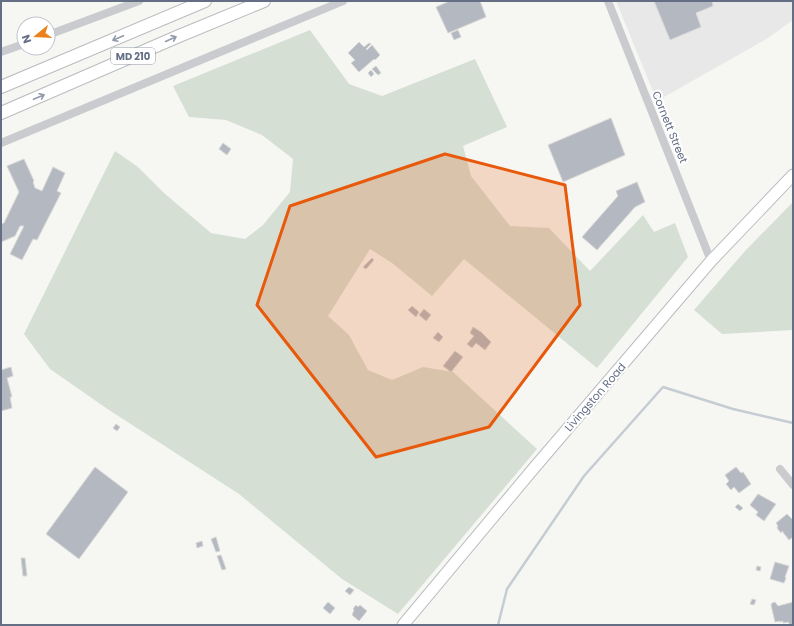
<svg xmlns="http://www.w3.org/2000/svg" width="794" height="626" font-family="Poppins,sans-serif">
  <rect width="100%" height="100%" fill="#f6f7f3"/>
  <!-- built -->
  <polygon fill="#e7e8e7" points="616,1 793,1 793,20 768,38 657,101"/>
  <!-- green -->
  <g fill="#d6dfd4">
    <polygon points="310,30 349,84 382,96 475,59 507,127 463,146 471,176 510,226 549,228 590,271 643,215 654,232 675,223 688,257 597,368 464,259 432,296 392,263 370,249 328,316 349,335 368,370 392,380 423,367 453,372 537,449 398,614 342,579 239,494 106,408 50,369 24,334 115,151 138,167 164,193 211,233 245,239 263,225 290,192 293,159 262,135 226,120 189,117 173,86"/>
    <polygon points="793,202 793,330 722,334 694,310 745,251"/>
  </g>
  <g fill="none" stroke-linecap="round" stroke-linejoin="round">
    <!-- stream -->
    <polyline stroke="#c6ccd3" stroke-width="2.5" points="498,625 507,589 584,476 663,387 733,409 793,423"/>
  </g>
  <!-- building -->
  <g fill="#b4b8c0" stroke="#d8d8d6">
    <polygon points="450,1 480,1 486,17 448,33 436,7"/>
    <polygon points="654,1 712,1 713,6 696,13 701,27 670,40"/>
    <polygon points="458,30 461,37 454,40 451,33"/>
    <polygon points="359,42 364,47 369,43 371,44 366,49 367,50 372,45 380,55 375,60 374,59 359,72 351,63 355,60 348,53"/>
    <polygon points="376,66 381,73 378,75 372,69"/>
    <polygon points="371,70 374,74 371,77 368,73"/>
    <polygon points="611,118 625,155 563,182 548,145"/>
    <polygon points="223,143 231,149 227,155 219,149"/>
    <polygon points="24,159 34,181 33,182 35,188 42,191 53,167 65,173 57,191 61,193 37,240 33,239 22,260 10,254 24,226 20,226 15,236 1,242 1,224 4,223 19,192 7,166"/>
    <polygon points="637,182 645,202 635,207 597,250 582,237 618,196 616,191"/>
    <polygon points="372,258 374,260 366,269 363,267"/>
    <polygon points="412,306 419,312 416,317 408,310"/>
    <polygon points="424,309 431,315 426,321 419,315"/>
    <polygon points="473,327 481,332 491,342 485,350 476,343 472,348 467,344 474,336 470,333"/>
    <polygon points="438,332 443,337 439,342 433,338"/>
    <polygon points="455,351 463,357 451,372 443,366"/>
    <polygon points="11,367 13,376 7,378 12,397 10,397 12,408 1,411 1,370"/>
    <polygon points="116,424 120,427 117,431 113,428"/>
    <polygon points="95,467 128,492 79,559 46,534"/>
    <polygon points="736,467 741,473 743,472 751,484 739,493 734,487 731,490 726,484 729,481 725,475"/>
    <polygon points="758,494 776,504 764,521 756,515 758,512 750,505"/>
    <polygon points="738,504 743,508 740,511 735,507"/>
    <polygon points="787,514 793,520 793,537 789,540 782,531 781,533 777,528 778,526 776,523"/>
    <polygon points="216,537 220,551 216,552 211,539"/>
    <polygon points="202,541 203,546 197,548 196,543"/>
    <polygon points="221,555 226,569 222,570 217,556"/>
    <polygon points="21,558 25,558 27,576 23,576"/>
    <polygon points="775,562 789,566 785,577 786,578 784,583 770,579"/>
    <polygon points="757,566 761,567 760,571 756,570"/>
    <polygon points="349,587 354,590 350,595 345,591"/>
    <polygon points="752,599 756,600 754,605 750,604"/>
    <polygon points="328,602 335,608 330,614 323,608"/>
    <polygon points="775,602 778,606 793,602 793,624 789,625 789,622 783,623 783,621 780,622 780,621 775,622 771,605 772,603"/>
    <polygon points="356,605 358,607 360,605 367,611 359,621 352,615 354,610 353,609"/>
  </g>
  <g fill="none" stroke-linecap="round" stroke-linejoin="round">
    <defs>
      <polyline id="major" points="403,625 534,468 711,261 793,175"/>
      <g id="highway">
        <polyline points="1,87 205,1"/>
        <polyline points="1,113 179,36 264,1"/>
      </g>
    </defs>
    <!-- major casing -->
    <use href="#major" stroke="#bbbdc2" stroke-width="13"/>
    <!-- highway casing -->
    <use href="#highway" stroke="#bbbcc0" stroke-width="14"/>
    <!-- minor -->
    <g stroke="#c9cbcf" stroke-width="8">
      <polyline points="608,1 711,261"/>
      <polyline points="48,35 139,1"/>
      <polyline points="1,52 24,44"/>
      <polyline points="1,143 343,1"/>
      <polyline points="780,469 793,485"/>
    </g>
    <!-- major -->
    <use href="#major" stroke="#fff" stroke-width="11"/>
    <!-- highway -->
    <use href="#highway" stroke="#fff" stroke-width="12"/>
  </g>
  <!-- one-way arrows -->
  <defs><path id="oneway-shaft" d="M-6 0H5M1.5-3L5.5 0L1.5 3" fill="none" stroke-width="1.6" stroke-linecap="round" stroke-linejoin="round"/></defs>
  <g stroke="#929aaa">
    <use href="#oneway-shaft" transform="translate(118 38) rotate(157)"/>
    <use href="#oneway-shaft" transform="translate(171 39) rotate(-24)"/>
    <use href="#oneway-shaft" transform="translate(39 97) rotate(-23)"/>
  </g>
  <!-- marked area -->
  <path fill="#e8590c" fill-opacity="0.2" stroke="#e8590c" stroke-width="3" stroke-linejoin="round" d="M445,154L565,185L580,305L489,427L376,457L257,305L290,206Z"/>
  <g text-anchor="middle" stroke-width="4" stroke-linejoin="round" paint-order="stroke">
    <!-- shield labels -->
    <rect fill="#fff" stroke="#929aaa" stroke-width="1" x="111" y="48" width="44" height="16" rx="3"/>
    <g font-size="10" font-weight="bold" fill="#646f86">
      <text x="133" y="60">MD 210</text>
    </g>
    <!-- street labels -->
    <g font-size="11" fill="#646f86" stroke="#fff">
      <text transform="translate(670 127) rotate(68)" y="4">Cornett Street</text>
      <text transform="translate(595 397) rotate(-49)" y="4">Livingston Road</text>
    </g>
  </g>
  <!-- border -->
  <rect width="794" height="626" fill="none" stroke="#646f86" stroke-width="4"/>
  <!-- north arrow -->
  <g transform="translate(36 36) rotate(252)"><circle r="19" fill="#ffffff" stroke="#c1c5cf"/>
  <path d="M0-3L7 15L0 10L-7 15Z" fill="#ec821e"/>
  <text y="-6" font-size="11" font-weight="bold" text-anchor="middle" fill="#646f86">N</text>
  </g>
</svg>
